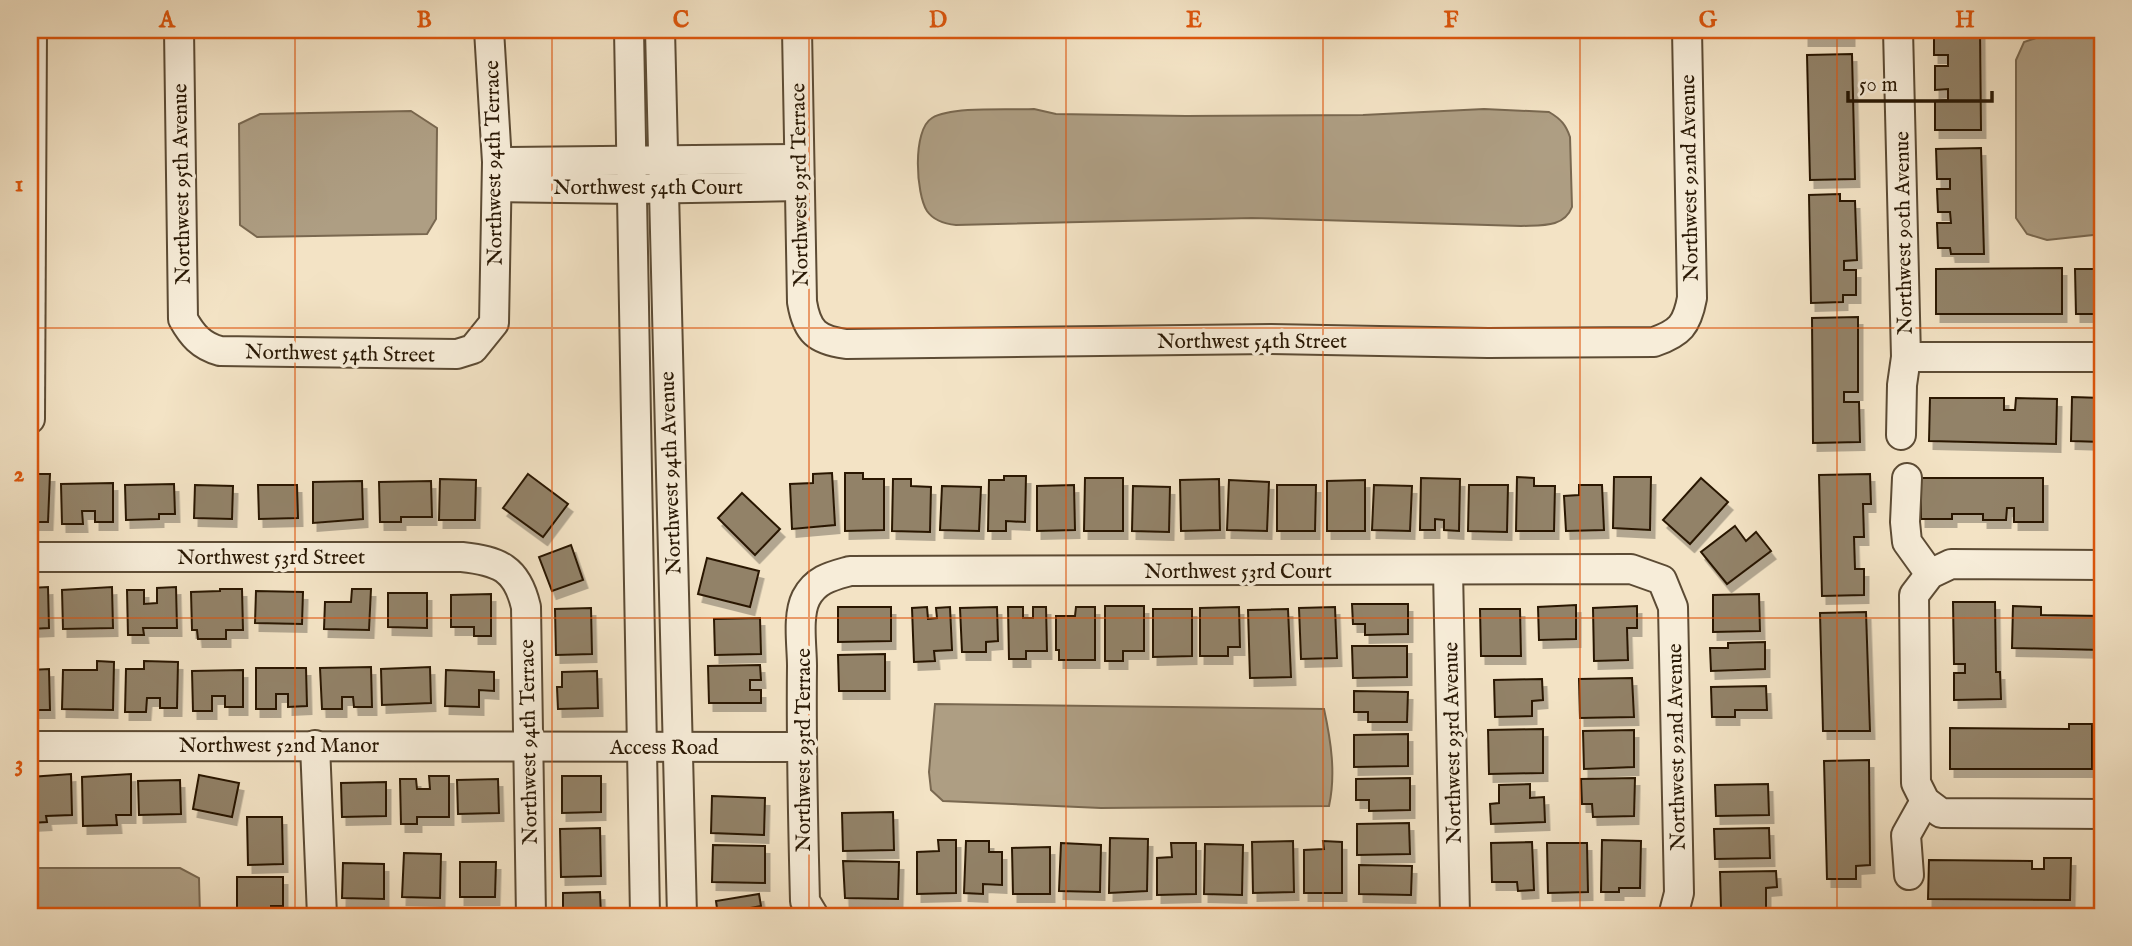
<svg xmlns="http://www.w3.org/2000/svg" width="2132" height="946" font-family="'IM FELL English',serif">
  <defs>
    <filter id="shadow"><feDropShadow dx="4.5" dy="8" stdDeviation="0" flood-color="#0004"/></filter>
  </defs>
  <rect width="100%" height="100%" fill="#f3e3c5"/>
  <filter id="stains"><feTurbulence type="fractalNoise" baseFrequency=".00286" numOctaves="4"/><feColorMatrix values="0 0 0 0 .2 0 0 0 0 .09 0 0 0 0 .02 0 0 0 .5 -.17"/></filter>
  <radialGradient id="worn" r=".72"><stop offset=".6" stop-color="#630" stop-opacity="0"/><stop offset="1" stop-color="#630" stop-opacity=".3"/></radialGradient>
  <!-- water -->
  <g fill="#ae9e83" stroke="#796850" stroke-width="2">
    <polygon points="2090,35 2102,43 2102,234 2047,240 2027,234 2016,218 2016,60 2024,42 2042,36"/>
    <path d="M1034,109L1056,114L1186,116L1363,115L1484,109L1549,112C1561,119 1566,125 1570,137L1572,207C1564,228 1541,225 1521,226L1252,218L956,225C945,224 934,221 927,211C916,194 912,130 932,118C952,106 1010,110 1034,109Z"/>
    <polygon points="411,111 437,128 436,219 427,234 257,237 240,225 239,124 260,114"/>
    <path d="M935,704L1324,709C1331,741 1336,774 1329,806L1101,808L943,801L931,790L929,772Z"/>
    <polygon points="30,868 180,868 199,878 200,916 30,916"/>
  </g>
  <!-- building -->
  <g fill="#928268" stroke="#291804" stroke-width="2" filter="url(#shadow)">
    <rect x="1804" y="30" width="46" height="8"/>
    <polygon points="1934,30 1980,30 1981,130 1935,130 1935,101 1948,100 1948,89 1935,90 1935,66 1948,66 1948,55 1934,55"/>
    <polygon points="1852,54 1855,179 1810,180 1807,55"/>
    <polygon points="1981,148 1984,254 1951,254 1950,248 1938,248 1937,223 1951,223 1950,212 1938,212 1937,189 1950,189 1950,179 1937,179 1936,149"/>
    <polygon points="1840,194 1840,201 1855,201 1857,260 1844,261 1844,270 1856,270 1856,295 1843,295 1843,302 1811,303 1809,195"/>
    <polygon points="2062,268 2062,314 1936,314 1936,269"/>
    <polygon points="2075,269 2102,269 2102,314 2076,314"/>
    <polygon points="1858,317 1858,392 1844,392 1844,402 1859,402 1860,442 1813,443 1812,318"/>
    <polygon points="2072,397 2102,398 2102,442 2071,441"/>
    <polygon points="1930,398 2004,398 2004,410 2015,410 2016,398 2057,399 2056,444 1929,441"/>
    <polygon points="832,473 835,525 792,529 790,484 813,483 813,474"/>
    <polygon points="845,473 863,473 863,479 884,479 884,530 845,531"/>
    <polygon points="30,474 50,474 48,522 30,522"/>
    <polygon points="528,474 568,504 543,537 503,508"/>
    <polygon points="1870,474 1871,504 1863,504 1864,537 1854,537 1855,569 1864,569 1864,595 1822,596 1819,475"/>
    <polygon points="1004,476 1026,476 1025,522 1006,521 1006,531 988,531 989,480 1004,480"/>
    <polygon points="1517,477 1534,478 1534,486 1555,486 1554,531 1516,531"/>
    <polygon points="1614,477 1651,477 1650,530 1613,528"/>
    <polygon points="1085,478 1123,478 1123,531 1084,531"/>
    <polygon points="1421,478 1460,479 1459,531 1444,530 1444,520 1435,519 1435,530 1420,530"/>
    <polygon points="1701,478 1728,502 1690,544 1663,520"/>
    <polygon points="1921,478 2043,478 2043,522 2014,522 2014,508 2007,508 2006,520 1983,520 1983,514 1952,514 1952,519 1921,519"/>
    <polygon points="440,479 476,480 475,520 439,520"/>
    <polygon points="893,479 911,479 911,486 931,487 930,532 892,531"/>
    <polygon points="1219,479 1220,530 1181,531 1180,480"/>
    <polygon points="1229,480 1269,482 1267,531 1227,530"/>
    <polygon points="1365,480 1365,531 1327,531 1327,481"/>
    <polygon points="362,481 363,519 313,523 313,482"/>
    <polygon points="431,481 432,517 401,517 401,522 380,522 379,482"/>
    <polygon points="113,483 113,522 95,522 95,511 82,511 83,524 62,524 61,484"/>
    <polygon points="174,484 175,514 159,514 159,519 126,520 125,485"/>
    <polygon points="195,485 233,486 232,519 194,518"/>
    <polygon points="258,485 297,485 298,518 259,519"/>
    <polygon points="1074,485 1075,530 1037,531 1037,486"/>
    <polygon points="1277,485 1316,485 1315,531 1277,531"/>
    <polygon points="1374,485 1412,486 1410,531 1372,530"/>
    <polygon points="1469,485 1508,485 1507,532 1468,531"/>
    <polygon points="1579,485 1602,485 1604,530 1566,531 1564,496 1579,495"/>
    <polygon points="942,486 981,487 979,531 940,530"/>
    <polygon points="1133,486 1170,487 1169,532 1132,531"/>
    <polygon points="742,493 780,529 755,555 718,518"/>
    <polygon points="1735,526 1746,541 1756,532 1771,551 1727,584 1701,552"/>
    <polygon points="571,545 583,580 552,591 539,557"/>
    <polygon points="707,558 759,571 750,607 698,594"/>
    <polygon points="48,587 49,628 30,629 30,588"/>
    <polygon points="112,587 113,628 63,629 62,590"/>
    <polygon points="176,587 177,628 143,628 144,635 128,635 127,590 144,590 144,604 157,603 157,588"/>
    <polygon points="220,589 242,589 243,630 226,630 226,639 198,639 197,630 192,630 191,592 220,591"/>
    <polygon points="352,589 371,589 369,630 324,629 325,602 351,602"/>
    <polygon points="256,591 303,592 302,624 255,623"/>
    <polygon points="388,593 427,593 427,628 388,627"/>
    <polygon points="491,594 491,636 474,636 474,627 451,627 451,595"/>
    <polygon points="1759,594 1760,631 1713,632 1713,595"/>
    <polygon points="1953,602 1995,602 1996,672 2000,672 2001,699 1954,700 1954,673 1965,673 1965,664 1954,664"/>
    <polygon points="1352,604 1408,604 1408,634 1365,635 1365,624 1353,624"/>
    <polygon points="1576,605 1576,639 1539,640 1538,607"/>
    <polygon points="1105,606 1144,606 1144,651 1123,651 1123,661 1105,661"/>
    <polygon points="1637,606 1637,628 1627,628 1628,660 1594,661 1593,608"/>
    <polygon points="2013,606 2041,607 2041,615 2102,616 2102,650 2012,648"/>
    <polygon points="838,607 891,607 891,641 838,642"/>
    <polygon points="927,607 928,619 937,618 936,608 950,607 952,650 934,651 935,661 914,662 912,608"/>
    <polygon points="997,607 998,641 986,642 986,652 962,652 960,608"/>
    <polygon points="1008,607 1023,607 1023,618 1033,618 1033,607 1046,607 1047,651 1026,651 1026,659 1009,659"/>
    <polygon points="1076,607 1095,607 1095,660 1059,660 1059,650 1056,650 1056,616 1075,616"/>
    <polygon points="1239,607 1240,647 1228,647 1228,656 1200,656 1200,608"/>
    <polygon points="1335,607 1337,658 1301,659 1299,608"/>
    <polygon points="591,608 592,654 556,655 555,609"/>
    <polygon points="1153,609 1192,609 1192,656 1153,657"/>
    <polygon points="1288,609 1291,677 1250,678 1248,610"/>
    <polygon points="1480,609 1520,609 1521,656 1481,656"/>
    <polygon points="1866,612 1870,731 1823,731 1820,613"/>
    <polygon points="760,618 761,654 715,655 714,619"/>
    <polygon points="1765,642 1765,669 1711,671 1710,648 1728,648 1728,643"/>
    <polygon points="1352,646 1407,646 1407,677 1353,678"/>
    <polygon points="885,654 885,691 839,691 838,655"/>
    <polygon points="97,661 114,662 113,710 62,709 63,670 97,670"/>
    <polygon points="144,661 178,662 177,708 160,708 160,698 147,698 146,712 125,712 126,669 144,669"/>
    <polygon points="760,665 761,680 750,680 750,690 761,690 761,703 709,703 708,666"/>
    <polygon points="371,667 372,707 354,707 353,697 342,697 342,709 322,709 320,668"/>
    <polygon points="430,667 431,703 382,705 381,669"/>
    <polygon points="256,668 306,668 307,706 288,707 288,694 276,694 276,709 256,709"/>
    <polygon points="49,669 50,710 30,710 30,670"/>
    <polygon points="243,670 243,707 225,707 225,696 212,696 212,711 193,711 192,671"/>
    <polygon points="446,670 494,672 494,691 479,690 479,707 445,706"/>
    <polygon points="597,671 598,708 558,709 557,687 562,687 562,672"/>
    <polygon points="1632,678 1634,717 1580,718 1579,679"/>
    <polygon points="1542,679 1543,700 1532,701 1532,716 1495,717 1494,680"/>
    <polygon points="1766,686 1767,710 1735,710 1735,717 1712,717 1711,687"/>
    <polygon points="1354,691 1408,692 1407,722 1368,722 1368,712 1354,712"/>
    <polygon points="2069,724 2092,724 2092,769 1950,769 1950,728 2069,729"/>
    <polygon points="1543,729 1543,773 1489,774 1488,730"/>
    <polygon points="1634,730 1634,767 1584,769 1583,731"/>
    <polygon points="1408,734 1408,766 1354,767 1354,735"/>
    <polygon points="1869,760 1870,865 1856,866 1856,879 1827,879 1824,761"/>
    <polygon points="71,774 72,815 46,816 47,822 30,823 30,777"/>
    <polygon points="131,774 131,815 116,815 117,825 83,826 82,777"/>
    <polygon points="199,775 239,783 232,817 193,809"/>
    <polygon points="429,776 449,776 449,817 417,817 417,824 401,824 400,779 416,779 417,789 430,789"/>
    <polygon points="562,776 601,776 601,812 562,813"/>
    <polygon points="1410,778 1410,810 1369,811 1369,800 1356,800 1356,779"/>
    <polygon points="1635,778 1634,816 1593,817 1592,804 1582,804 1581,779"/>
    <polygon points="498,779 499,813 458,814 457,780"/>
    <polygon points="180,780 181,814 139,815 138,781"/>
    <polygon points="386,782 386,816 342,817 341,783"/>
    <polygon points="1530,784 1530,798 1544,797 1545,822 1491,824 1490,804 1499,803 1499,785"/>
    <polygon points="1768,784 1769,815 1716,816 1715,785"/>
    <polygon points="712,796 765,798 764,835 711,833"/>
    <polygon points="893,812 894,850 843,851 842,813"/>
    <polygon points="247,817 282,817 283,864 248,865"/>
    <polygon points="1409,823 1410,854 1357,855 1357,824"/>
    <polygon points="600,828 601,876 561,877 560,829"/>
    <polygon points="1769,828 1770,858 1715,859 1714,829"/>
    <polygon points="1110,838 1148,839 1147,891 1109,893"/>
    <polygon points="938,840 956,840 956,893 917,894 917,852 939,851"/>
    <polygon points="1602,840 1641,841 1640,888 1619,888 1619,892 1601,892"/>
    <polygon points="966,841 989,841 989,852 1002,852 1002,885 983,884 983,894 964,893"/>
    <polygon points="1293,841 1294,892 1253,893 1252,842"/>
    <polygon points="1323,841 1342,842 1342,893 1304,893 1304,850 1324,849"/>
    <polygon points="1532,842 1534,890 1518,891 1517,882 1492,882 1491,843"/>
    <polygon points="1061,843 1101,845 1100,892 1059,891"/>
    <polygon points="1171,843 1196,843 1196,894 1157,895 1157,858 1172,857"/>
    <polygon points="1547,843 1587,843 1588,892 1548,893"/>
    <polygon points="1205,844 1243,845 1242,895 1204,894"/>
    <polygon points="713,845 765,846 765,883 712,882"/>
    <polygon points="1050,847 1050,894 1013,894 1012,848"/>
    <polygon points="404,853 441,854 440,898 402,897"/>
    <polygon points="2044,858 2071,858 2070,900 1928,899 1929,860 2032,861 2032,869 2044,869"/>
    <polygon points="843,861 899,862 898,899 845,898"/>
    <polygon points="460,862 496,862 495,897 460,897"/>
    <polygon points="343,863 384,864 384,899 342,898"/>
    <polygon points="1359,865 1412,866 1411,895 1359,894"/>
    <polygon points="1776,871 1777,887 1766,888 1766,908 1721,909 1720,872"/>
    <polygon points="237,877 283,877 283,906 271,906 271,916 237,916"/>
    <polygon points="600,892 601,916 563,916 563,893"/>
    <polygon points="759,894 761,906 750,908 751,916 718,916 716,901"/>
  </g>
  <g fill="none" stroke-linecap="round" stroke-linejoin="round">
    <defs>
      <g id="minor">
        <path d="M179,30L183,319C192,335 201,346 220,351L457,354L473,349L494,323L497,162L489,30"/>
        <polyline points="629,30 645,916"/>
        <polyline points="660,30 682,916"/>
        <path d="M797,30L802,302C807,332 817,340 846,344L1271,339L1488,343L1654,342C1680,333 1687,325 1692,298L1687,30"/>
        <polyline points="1898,30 1906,357 1902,385 1901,435"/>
        <polyline points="497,162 798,159"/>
        <polyline points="497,187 632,189 799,186"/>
        <polyline points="1906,357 2102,357"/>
        <polyline points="30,419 32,30"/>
        <polyline points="1907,478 1905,522 1907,542 1930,574"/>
        <path d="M30,557H462C499,561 517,568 526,607L531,916"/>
        <polyline points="2102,565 1951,564 1930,574 1914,595 1916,783 1925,801 1941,813 2102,814"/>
        <polyline points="1448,570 1455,916"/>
        <polyline points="315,745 322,916"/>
        <polyline points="30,746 800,747"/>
        <polyline points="1909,875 1906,835 1925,801"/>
        <path d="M814,916L805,901C803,823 801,745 802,666C802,646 797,616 806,598C816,579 832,576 850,571L1631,569L1662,580L1673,607L1679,893L1673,916"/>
      </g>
    </defs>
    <!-- minor casing -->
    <use href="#minor" stroke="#5c4b34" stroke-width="32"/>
    <!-- minor -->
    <use href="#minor" stroke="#f7edd9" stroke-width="28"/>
  </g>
  <!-- grid -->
  <path fill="none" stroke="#de560c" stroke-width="2" stroke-opacity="0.55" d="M295,30V916M552,30V916M809,30V916M1066,30V916M1323,30V916M1580,30V916M1837,30V916M30,328H2102M30,618H2102"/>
  <g text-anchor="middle" stroke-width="7" stroke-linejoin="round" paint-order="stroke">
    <!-- street labels -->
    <g font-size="21" fill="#291804" stroke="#f7edd9">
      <text transform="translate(493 163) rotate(-91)" y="7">Northwest 94th Terrace</text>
      <text transform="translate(1689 178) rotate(-91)" y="7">Northwest 92nd Avenue</text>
      <text transform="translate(181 184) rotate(-91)" y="7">Northwest 95th Avenue</text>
      <text transform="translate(799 185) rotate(-91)" y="7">Northwest 93rd Terrace</text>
      <text x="648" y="194">Northwest 54th Court</text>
      <text transform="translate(1903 233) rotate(-91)" y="7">Northwest 90th Avenue</text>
      <text x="1252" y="348">Northwest 54th Street</text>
      <text transform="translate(340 353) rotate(1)" y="7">Northwest 54th Street</text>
      <text transform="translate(670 473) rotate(-92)" y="7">Northwest 94th Avenue</text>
      <text x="271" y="564">Northwest 53rd Street</text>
      <text x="1238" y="578">Northwest 53rd Court</text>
      <text transform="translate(528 742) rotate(-91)" y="7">Northwest 94th Terrace</text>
      <text transform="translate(1452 743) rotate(-91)" y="7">Northwest 93rd Avenue</text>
      <text x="279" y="752">Northwest 52nd Manor</text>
      <text x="664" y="754">Access Road</text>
      <text transform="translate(1676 747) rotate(-91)" y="7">Northwest 92nd Avenue</text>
      <text transform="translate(803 750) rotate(-90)" y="7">Northwest 93rd Terrace</text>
    </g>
  </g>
  <!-- margin -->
  <rect width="2132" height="946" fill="none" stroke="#f3e3c5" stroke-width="77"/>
  <!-- scale -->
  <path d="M1848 91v10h144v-10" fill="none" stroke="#291804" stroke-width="3.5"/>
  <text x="1859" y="91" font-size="21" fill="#291804" stroke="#f7edd9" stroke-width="5" paint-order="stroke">50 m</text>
  <rect x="38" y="38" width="2056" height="870" fill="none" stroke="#de560c" stroke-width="2.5"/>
  <g font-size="23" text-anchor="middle" font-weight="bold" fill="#de560c">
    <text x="167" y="27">A</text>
    <text x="424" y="27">B</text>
    <text x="681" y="27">C</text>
    <text x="938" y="27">D</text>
    <text x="1194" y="27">E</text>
    <text x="1451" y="27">F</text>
    <text x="1708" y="27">G</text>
    <text x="1965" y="27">H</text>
    <text x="19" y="191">1</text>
    <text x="19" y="481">2</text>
    <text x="19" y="771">3</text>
  </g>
  <rect width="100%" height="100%" filter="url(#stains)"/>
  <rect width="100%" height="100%" fill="url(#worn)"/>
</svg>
